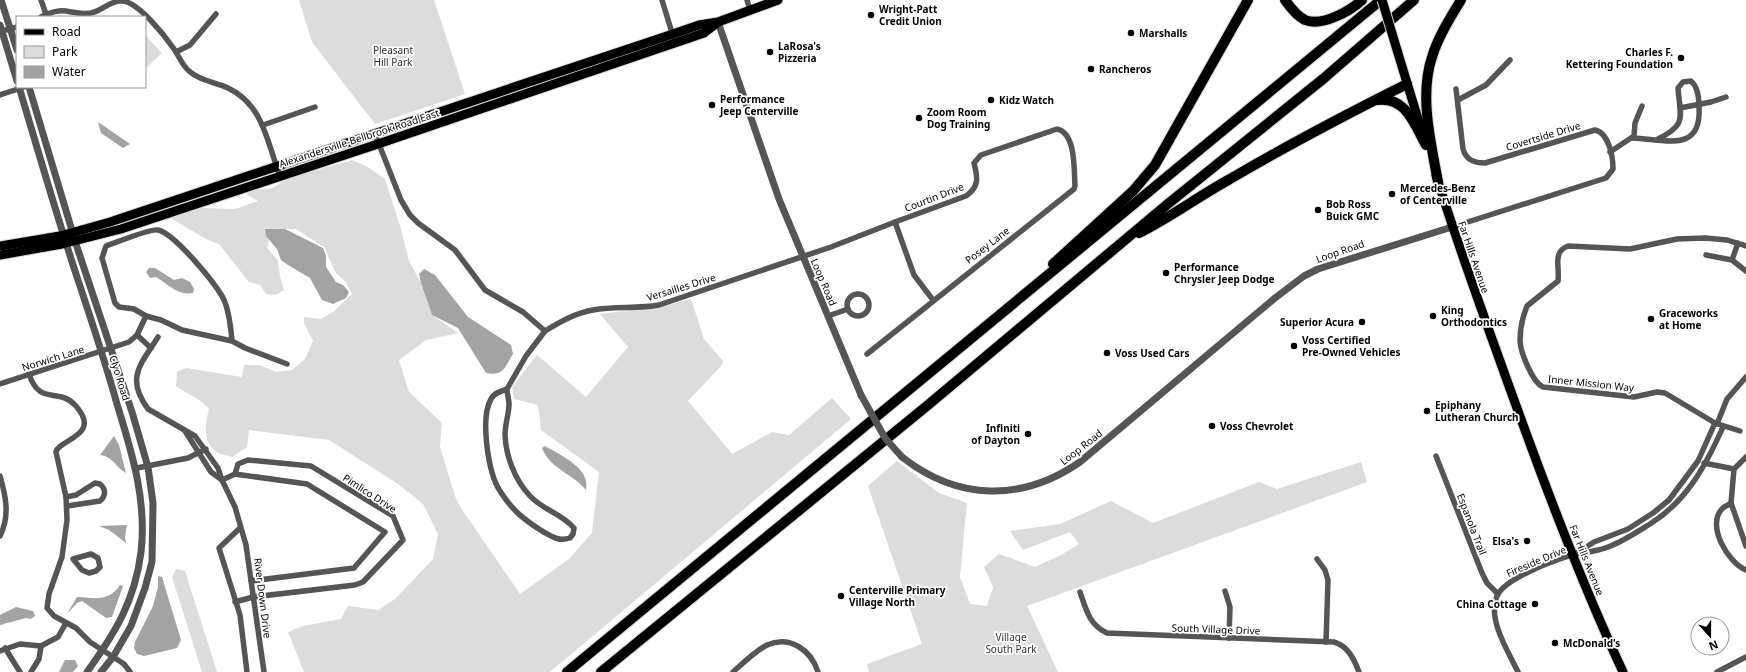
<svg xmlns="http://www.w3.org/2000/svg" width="1746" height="672" font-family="'Noto Sans',sans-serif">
  <rect width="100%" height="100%" fill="#fff"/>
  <!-- green -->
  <g fill="#dcdcdc">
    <polygon points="299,0 434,0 465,94 375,124 312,42"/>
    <polygon points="145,35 162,53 145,69"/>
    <path d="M352,160L366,166L385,179L400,226L409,261L421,283L432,315L458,333L426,340L399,360L409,392L442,423L440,447L455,496L459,505L520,594L569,559L592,533L599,472L541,430L538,405L514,399L512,387L537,355L586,397L628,347L600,314L669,305L691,299L704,339L723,361L722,365L688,401L732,454L772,432L789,435L832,398L851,419L550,672H304L288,632L303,626L341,619L348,606L378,610L395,599L433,559L438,534L423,504L398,484L329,440L249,430L247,447L232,457C227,455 221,455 217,452C202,443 205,423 209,409C197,395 189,396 176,386L177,372L186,368L242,377L244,365H260L276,372L292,370L305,359L313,341L304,323V317L321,319L333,312L352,294L346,282L336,273L324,247L296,229H272L267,248L278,261L280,276L284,290L275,295L266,294L260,285L249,282L219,244L208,240L170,218L202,208L235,209L258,201L246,194L254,190L273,188L286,179Z"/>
    <polygon points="897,461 939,493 967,503 960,577 970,604 987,606 993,587 984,567 999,554 1035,567 1061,555 1079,544 1070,532 1023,550 1010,531 1060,524 1111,501 1153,523 1259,482 1277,489 1361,462 1367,482 1027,606 1058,672 869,672 867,664 922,644 868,486"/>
    <polygon points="176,569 185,571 217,672 202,672 172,577"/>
  </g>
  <!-- water -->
  <g fill="#a3a3a3">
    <polygon points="98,122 130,144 123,148 101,133"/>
    <polygon points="265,229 285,229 323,248 326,256 326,267 336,282 343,285 349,292 346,298 333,304 322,300 310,278 288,265 281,260 277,249 266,236"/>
    <path d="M149,268H155L174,280L182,278L190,282L194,289L193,293C178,296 168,284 156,277L150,278L146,272Z"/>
    <path d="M424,269L435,275L468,317L511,345L513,354C504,368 504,376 486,373L458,328L432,315L421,283L419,274Z"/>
    <path d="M114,436L119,445L126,473C115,467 114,457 100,455Z"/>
    <path d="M545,446C560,455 591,468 586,490C572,473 550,469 542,448Z"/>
    <polygon points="127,525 125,537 126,543 109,530 99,526"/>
    <polygon points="158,576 162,577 181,640 177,648 144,656 137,654 134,648 135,642 153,606 158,587"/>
    <path d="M120,585L123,586L112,617L106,618L82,601L77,603L67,614L77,597C95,598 109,602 120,585Z"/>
    <polygon points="16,607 33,611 35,616 31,619 26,618 0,625 0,615"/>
    <polygon points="65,660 75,660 78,666 73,672 59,672"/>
  </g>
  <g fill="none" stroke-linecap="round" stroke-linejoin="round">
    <defs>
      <g id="primary">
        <polyline points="1397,50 1422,132"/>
        <path d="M1436,175C1457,243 1481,308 1505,375C1541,475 1578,575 1623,672"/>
        <polyline points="0,246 60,236 110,222 673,34 699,25 718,22 778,0"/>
        <polyline points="0,255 62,244 121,229 378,144 704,33 717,23"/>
      </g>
      <g id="motorway">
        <path d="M1285,0C1290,7 1297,16 1305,20C1322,27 1350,11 1362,0"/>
        <path d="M1377,100C1406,96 1414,124 1426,145"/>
        <path d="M1438,182C1431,143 1419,96 1432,57C1438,37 1450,18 1461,0"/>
        <path d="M1139,233C1171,217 1199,196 1230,179C1288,145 1347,114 1407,84"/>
        <polyline points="1053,264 1133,191 1155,165 1248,0"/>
        <polyline points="567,672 1381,0"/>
        <polyline points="601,672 928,405 1169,203 1323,79 1414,0"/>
      </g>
    </defs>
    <!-- primary casing -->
    <use href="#primary" stroke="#dbdbdb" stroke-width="11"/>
    <!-- motorway casing -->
    <use href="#motorway" stroke="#dbdbdb" stroke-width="12"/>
    <!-- minor -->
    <g stroke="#555" stroke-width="5.5">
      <polyline points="41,0 46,14"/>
      <polyline points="662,0 673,36"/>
      <polyline points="747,0 750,10"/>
      <path d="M41,17C66,4 69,16 91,13C102,11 109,1 121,1C137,0 165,36 174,49C179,56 182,65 189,71C200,81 215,82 228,88C264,105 267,143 280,176"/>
      <polyline points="2,31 17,27"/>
      <polyline points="176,52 190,45 216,14"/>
      <polyline points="0,95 24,87"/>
      <polyline points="1458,100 1486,85 1510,60"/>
      <polyline points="1680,108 1711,102 1726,97"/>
      <polyline points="263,125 315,107"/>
      <path d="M375,134L401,200L410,215L418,223L455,250L485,290L523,312L545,331C560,322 575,313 593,310C615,306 637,309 659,305L831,247L895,222L966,196C979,187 978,178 974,163L981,155L1057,129C1076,133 1074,170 1075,186L1074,189L867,354"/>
      <path d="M1632,138C1664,139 1702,154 1699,107C1699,98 1698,87 1691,81L1683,82L1678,88C1680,117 1688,124 1658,139"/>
      <polyline points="1610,152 1634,136 1635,123 1642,106"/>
      <polyline points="895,222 914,275 933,300"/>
      <path d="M1452,227L1606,178L1613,169C1613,157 1609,133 1595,130L1485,163C1474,163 1466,160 1463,149L1456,89"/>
      <polyline points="1706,255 1732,260 1746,271"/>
      <polyline points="1732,260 1738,243"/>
      <circle cx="858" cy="305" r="11"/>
      <polyline points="828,316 848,309"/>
      <polyline points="137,335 151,348"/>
      <path d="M158,337C141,364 125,378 148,409L195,436L218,468L222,480L235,507L246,545L264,672"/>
      <path d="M232,341C231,329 228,306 222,296C213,281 175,234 158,230C151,228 115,243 106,246L102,258L115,303L119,307L134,309L146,316L161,320L182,330L232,341L245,348L287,364"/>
      <path d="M29,374C40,407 58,386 76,406C102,436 59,439 56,452L66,497L67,520L62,557L49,594L47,608L54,616L76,628L90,642L124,664L130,672"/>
      <polyline points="0,384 129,342 137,335 146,316"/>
      <path d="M507,389C501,391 494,393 491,399C480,418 488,473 500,491C512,510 523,519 542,531C551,536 558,542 570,538L573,534L574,528C562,514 543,510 530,496C515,480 506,457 505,435C505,424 509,414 509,404C509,399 507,394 507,389L526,356L545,331"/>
      <polyline points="1717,424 1727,399 1746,377"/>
      <polyline points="185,431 211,472 222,480"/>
      <path d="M1740,431L1715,423L1665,393L1657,392L1634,397L1543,387C1532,382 1520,351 1520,340C1520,329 1523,316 1527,306L1558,281C1560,267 1552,252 1568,246L1630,249L1677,239L1705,238L1727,240L1746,246"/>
      <polyline points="1436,456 1482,573 1487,583 1498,594"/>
      <polyline points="1704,463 1734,469 1746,457"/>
      <polyline points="137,468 188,458 206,449"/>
      <polyline points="1734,469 1731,503 1746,546"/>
      <path d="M0,476C6,497 10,516 0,536"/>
      <polyline points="222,480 235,474 307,484 385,532 354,568 251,581"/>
      <path d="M66,497L76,495L95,483L100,484C106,489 106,496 100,501L67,506"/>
      <path d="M1731,503C1729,505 1725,506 1723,508C1705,524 1728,563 1746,570"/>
      <polyline points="240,528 219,548 240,615 247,672"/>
      <polygon points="91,554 98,558 100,567 96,571 89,573 82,570 73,559"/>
      <polyline points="1575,554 1594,542 1628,529 1653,513 1669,500 1698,461 1715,423"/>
      <polyline points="1317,559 1325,570 1328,580 1326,642"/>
      <polyline points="1225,591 1230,607 1229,638"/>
      <path d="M1080,592C1086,609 1089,625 1107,633L1334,642C1348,646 1354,659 1359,672"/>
      <polyline points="235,602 253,597 355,585 363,582 403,540 393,516 311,466 248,460 238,464 235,474"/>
      <polyline points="5,648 20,672"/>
      <polyline points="0,651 20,644 41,646 58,637 66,623"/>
      <polyline points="31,672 39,659 41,646"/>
      <path d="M733,672C743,663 755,651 767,645C790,635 811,650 818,672"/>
      <path d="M1518,672C1508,651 1487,619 1497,596C1505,578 1553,561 1572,555C1584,552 1596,552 1608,547C1622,542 1637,532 1650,524C1687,501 1706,465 1723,427"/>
      <polyline points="1717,672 1746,657"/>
    </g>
    <!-- tertiary -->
    <g stroke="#555" stroke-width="7">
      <polyline points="1,0 17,50"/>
      <polyline points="718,22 779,199 861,395"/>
      <polyline points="0,25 17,81"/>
      <path d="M19,87C38,150 56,214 77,277C91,319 105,361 117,404C132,453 147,500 141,552C135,601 115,633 87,672"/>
      <polyline points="29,87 76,244 132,412 148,467 153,503 152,562 145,588 131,626 113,657 101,672"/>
      <path d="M902,457C958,501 1022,502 1080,462L1275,298L1304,276L1318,269L1452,227"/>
    </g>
    <!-- primary -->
    <use href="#primary" stroke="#000" stroke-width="9"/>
    <!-- motorway -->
    <use href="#motorway" stroke="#000" stroke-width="10"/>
    <defs>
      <polyline id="primary-bridge" points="1382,0 1397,50"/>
    </defs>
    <!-- primary-bridge casing -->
    <use href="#primary-bridge" stroke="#dbdbdb" stroke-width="11" stroke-linecap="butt"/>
    <!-- tertiary-bridge -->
    <polyline stroke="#555" stroke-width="7" points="861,395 885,438 902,457"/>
    <!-- primary-bridge -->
    <use href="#primary-bridge" stroke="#000" stroke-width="9"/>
  </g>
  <!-- markers -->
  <g fill="#000" stroke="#fff" stroke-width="1.5">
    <circle cx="871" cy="15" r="4"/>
    <circle cx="1131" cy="33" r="4"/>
    <circle cx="770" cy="52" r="4"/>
    <circle cx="1681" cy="58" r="4"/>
    <circle cx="1091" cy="69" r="4"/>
    <circle cx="991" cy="100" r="4"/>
    <circle cx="712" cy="105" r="4"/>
    <circle cx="919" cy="118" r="4"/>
    <circle cx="1392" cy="194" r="4"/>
    <circle cx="1318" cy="210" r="4"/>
    <circle cx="1166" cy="273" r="4"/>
    <circle cx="1433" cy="316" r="4"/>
    <circle cx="1651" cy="319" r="4"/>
    <circle cx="1362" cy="322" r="4"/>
    <circle cx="1294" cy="346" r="4"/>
    <circle cx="1107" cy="353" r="4"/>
    <circle cx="1427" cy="411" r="4"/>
    <circle cx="1212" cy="426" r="4"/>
    <circle cx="1028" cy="434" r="4"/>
    <circle cx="1527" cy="541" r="4"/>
    <circle cx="841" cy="596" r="4"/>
    <circle cx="1535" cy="604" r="4"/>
    <circle cx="1555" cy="643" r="4"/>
  </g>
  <g text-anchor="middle" stroke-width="3.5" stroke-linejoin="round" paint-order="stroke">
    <!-- poi labels -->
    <g font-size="10" font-weight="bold" fill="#000" stroke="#fff" text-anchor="start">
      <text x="879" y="13">Wright-Patt<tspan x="879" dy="12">Credit Union</tspan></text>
      <text x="1139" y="37">Marshalls</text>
      <text x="778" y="50">LaRosa's<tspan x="778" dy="12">Pizzeria</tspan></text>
      <text x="1673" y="56" text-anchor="end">Charles F.<tspan x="1673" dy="12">Kettering Foundation</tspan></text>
      <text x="1099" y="73">Rancheros</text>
      <text x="720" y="103">Performance<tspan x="720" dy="12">Jeep Centerville</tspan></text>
      <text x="999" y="104">Kidz Watch</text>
      <text x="927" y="116">Zoom Room<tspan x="927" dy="12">Dog Training</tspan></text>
      <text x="1400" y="192">Mercedes-Benz<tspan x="1400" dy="12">of Centerville</tspan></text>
      <text x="1326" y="208">Bob Ross<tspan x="1326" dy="12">Buick GMC</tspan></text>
      <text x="1174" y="271">Performance<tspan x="1174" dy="12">Chrysler Jeep Dodge</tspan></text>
      <text x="1441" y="314">King<tspan x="1441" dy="12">Orthodontics</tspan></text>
      <text x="1659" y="317">Graceworks<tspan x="1659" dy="12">at Home</tspan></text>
      <text x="1354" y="326" text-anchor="end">Superior Acura</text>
      <text x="1302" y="344">Voss Certified<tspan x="1302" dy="12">Pre-Owned Vehicles</tspan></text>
      <text x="1115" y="357">Voss Used Cars</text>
      <text x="1435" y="409">Epiphany<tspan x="1435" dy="12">Lutheran Church</tspan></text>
      <text x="1220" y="430">Voss Chevrolet</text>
      <text x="1020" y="432" text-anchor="end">Infiniti<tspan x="1020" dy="12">of Dayton</tspan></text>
      <text x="1519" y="545" text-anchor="end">Elsa's</text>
      <text x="849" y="594">Centerville Primary<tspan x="849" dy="12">Village North</tspan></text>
      <text x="1527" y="608" text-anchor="end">China Cottage</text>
      <text x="1563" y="647">McDonald's</text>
    </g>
    <!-- park labels -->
    <g font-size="10" fill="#333" stroke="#fff">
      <text x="393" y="54">Pleasant<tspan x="393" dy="12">Hill Park</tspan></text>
      <text x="1011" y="641">Village<tspan x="1011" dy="12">South Park</tspan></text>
    </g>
    <!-- street labels -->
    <g font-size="10" fill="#000" stroke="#fff">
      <text transform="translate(1543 136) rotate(-17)" y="4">Covertside Drive</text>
      <text transform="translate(359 138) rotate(-18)" y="4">Alexandersville-Bellbrook Road East</text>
      <text transform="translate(934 197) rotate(-21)" y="4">Courtin Drive</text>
      <text transform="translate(987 245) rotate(-38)" y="4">Posey Lane</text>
      <text transform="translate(1340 251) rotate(-19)" y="4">Loop Road</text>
      <text transform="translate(1474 257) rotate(71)" y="4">Far Hills Avenue</text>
      <text transform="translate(824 282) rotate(67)" y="4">Loop Road</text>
      <text transform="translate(681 287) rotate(-17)" y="4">Versailles Drive</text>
      <text transform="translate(53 358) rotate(-17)" y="4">Norwich Lane</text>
      <text transform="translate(120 378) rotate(73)" y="4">Clyo Road</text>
      <text transform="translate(1591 383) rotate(6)" y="4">Inner Mission Way</text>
      <text transform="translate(1081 447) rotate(-38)" y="4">Loop Road</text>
      <text transform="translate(370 493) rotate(33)" y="4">Pimlico Drive</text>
      <text transform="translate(1472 524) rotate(69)" y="4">Espanola Trail</text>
      <text transform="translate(1587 560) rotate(68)" y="4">Far Hills Avenue</text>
      <text transform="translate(1536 561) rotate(-23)" y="4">Fireside Drive</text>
      <text transform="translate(263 598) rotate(83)" y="4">River Down Drive</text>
      <text transform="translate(1216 629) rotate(2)" y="4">South Village Drive</text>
    </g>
  </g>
  <!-- legend -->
  <rect x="16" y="16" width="130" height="72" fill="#ffffff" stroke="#999999"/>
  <rect x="24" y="29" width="20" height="6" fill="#000000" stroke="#999999"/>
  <text x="52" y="36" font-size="12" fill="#000000">Road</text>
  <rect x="24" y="46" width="20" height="12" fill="#dcdcdc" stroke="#999999"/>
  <text x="52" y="56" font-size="12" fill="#000000">Park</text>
  <rect x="24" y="66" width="20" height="12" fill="#a3a3a3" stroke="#999999"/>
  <text x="52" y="76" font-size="12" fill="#000000">Water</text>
  <!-- north arrow -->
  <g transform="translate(1710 636) rotate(159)"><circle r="19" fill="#ffffff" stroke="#999999"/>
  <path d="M0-3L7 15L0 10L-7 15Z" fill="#000000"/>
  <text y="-6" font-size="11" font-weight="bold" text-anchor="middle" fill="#000000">N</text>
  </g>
</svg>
